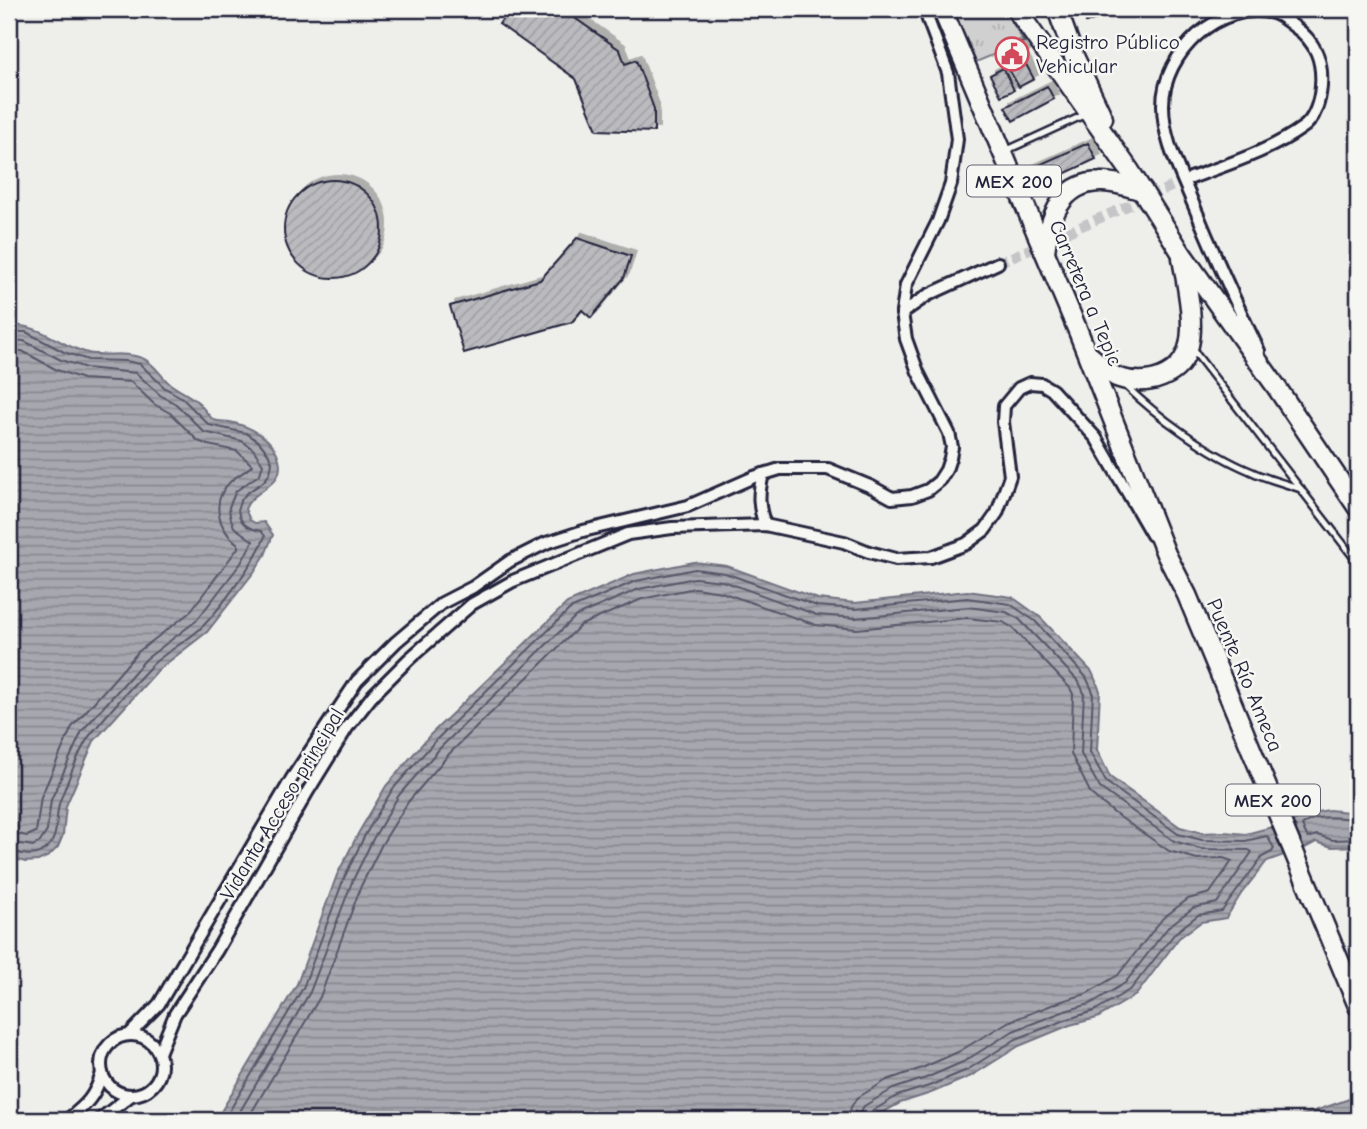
<svg xmlns="http://www.w3.org/2000/svg" width="1367" height="1129" font-family="'Comic Neue',sans-serif">
  <defs>
    <pattern id="grass-tufts" width="24" height="20" patternUnits="userSpaceOnUse" patternTransform="scale(1.75)"><rect width="24" height="20" fill="#d0d0d1"/><path d="M3 7l-1-3M5 7V3M7 7l1-3M15 17l-1-3M17 17v-4M19 17l1-3" fill="none" stroke="#b2b2b4"/></pattern>
    <pattern id="water-rules" width="6" height="5" patternUnits="userSpaceOnUse" patternTransform="scale(1.75)"><rect width="6" height="5" fill="#a7a7af"/><path d="M0 2.5h6" fill="none" stroke="#888890"/></pattern>
    <pattern id="building-hatch" width="6" height="6" patternUnits="userSpaceOnUse" patternTransform="scale(1.75)"><rect width="6" height="6" fill="#bbbbbf"/><path d="M-1 1l2-2M0 6l6-6M5 7l2-2" fill="none" stroke="#a0a0a5"/></pattern>
    <filter id="shadow"><feDropShadow dx="5" dy="-5" stdDeviation="0" flood-color="#0004"/></filter>
  </defs>
  <rect width="100%" height="100%" fill="#eeeeeb"/>
  <filter id="ink" filterUnits="userSpaceOnUse"><feTurbulence type="fractalNoise" baseFrequency=".0143" numOctaves="2"/><feDisplacementMap in="SourceGraphic" scale="14" xChannelSelector="R" yChannelSelector="G"/><feConvolveMatrix kernelMatrix="1 2 1 2 8 2 1 2 1" color-interpolation-filters="sRGB"/></filter>
  <g filter="url(#ink)">
    <!-- grass -->
    <polygon fill="url(#grass-tufts)" stroke="#797986" stroke-width="2" points="952,9 1004,9 1024,42 976,62"/>
    <!-- water -->
    <g fill="url(#water-rules)" stroke="#727281" stroke-width="2">
      <path d="M9,325C44,325 57,345 88,353C106,357 125,351 142,358C153,362 160,375 169,383C179,391 190,395 200,404C204,409 209,417 214,420C219,422 226,421 230,422C249,426 274,438 279,459C286,487 252,489 245,509L250,520L255,523L264,522L273,535L265,555L254,572L207,632L158,670L94,741L66,806L63,835L58,847L49,856L38,861L25,862L9,857Z"/>
      <polygon points="694,562 727,566 818,599 855,603 967,591 1012,597 1040,617 1092,672 1100,691 1097,750 1110,777 1180,827 1203,833 1224,832 1246,834 1272,827 1284,855 1267,861 1241,894 1226,918 1201,922 1179,938 1136,995 1097,1018 1070,1025 1019,1046 971,1076 931,1093 900,1103 869,1120 216,1120 297,984 337,875 359,832 386,786 430,735 567,603 634,574"/>
      <polygon points="1329,810 1358,813 1358,846 1332,847 1316,842 1303,849 1292,822 1305,814"/>
      <polygon points="1358,1096 1358,1120 1289,1120"/>
    </g>
    <g fill="none" stroke-linecap="round" stroke-linejoin="round">
      <!-- shore -->
      <g stroke="#575769" stroke-width="2">
        <path d="M9,332H26L64,352L88,360L126,361L140,364L165,388L181,397L209,425L246,433L259,442L268,453L272,462C270,490 245,484 238,507C238,522 247,529 261,531L265,536C258,558 219,610 202,627C187,642 166,651 151,666C130,688 110,711 91,734C81,746 66,785 60,801C54,818 61,838 44,850C32,859 21,853 9,851"/>
        <polyline points="9,340 24,341 61,360 86,368 136,373 160,395 176,404 204,432 242,441 253,449 263,464 260,474 236,491 229,507 230,516 234,527 253,541 241,563 196,621 146,659 82,731 51,800 47,831 40,842 33,846 9,842"/>
        <path d="M9,351H22L57,370L83,379L131,382L154,404L170,413L198,441L208,445L237,451L252,465C246,472 237,475 230,482C210,501 218,529 238,544V548L189,613L139,651L72,727L41,797L36,832L27,836L9,832"/>
        <path d="M1358,819C1341,819 1315,812 1302,826L1308,838L1317,835L1333,840L1358,839"/>
        <polyline points="224,1120 303,988 344,878 365,835 392,790 436,740 570,609 636,581 695,569 725,573 817,606 856,609 967,598 1010,604 1035,621 1086,677 1093,692 1090,752 1106,782 1178,834 1202,840 1245,841 1267,836 1274,848 1272,852 1262,857 1222,911 1198,915 1175,933 1131,989 1094,1011 1068,1019 1016,1039 967,1070 929,1086 897,1096 871,1112 868,1120"/>
        <polyline points="235,1120 310,992 352,882 373,839 399,795 442,746 576,616 639,589 695,578 723,581 817,615 856,618 968,607 1006,612 1019,619 1079,682 1084,693 1081,754 1100,788 1174,841 1201,849 1249,850 1252,852 1217,903 1193,908 1169,926 1125,983 1090,1004 1065,1011 1013,1031 963,1062 926,1078 893,1089 864,1106 860,1113 859,1120"/>
        <polyline points="247,1120 320,997 361,886 382,844 408,802 450,753 581,625 642,599 695,588 721,592 816,625 857,629 967,618 1003,622 1013,628 1070,688 1073,694 1071,754 1091,794 1114,813 1169,851 1197,859 1223,858 1232,861 1210,893 1188,899 1163,918 1118,975 1086,994 1062,1001 1008,1022 958,1052 922,1068 887,1080 857,1098 851,1107 848,1120"/>
      </g>
    </g>
    <!-- building -->
    <g fill="url(#building-hatch)" stroke="#22223b" stroke-width="2" filter="url(#shadow)">
      <polygon points="510,9 562,9 620,50 625,64 636,60 654,109 654,132 597,130 576,79 499,24"/>
      <polygon points="1082,9 1122,9 1123,13 1086,22"/>
      <polygon points="1019,43 1026,55 1011,64 1003,50"/>
      <polygon points="1022,57 1034,79 1019,87 1007,66"/>
      <polygon points="1003,68 1014,90 1001,96 990,75"/>
      <polygon points="1047,86 1054,99 1013,121 1005,107"/>
      <polygon points="1088,143 1096,159 1036,187 1028,170"/>
      <circle cx="333" cy="229" r="49"/>
      <polygon points="577,238 631,256 624,278 591,318 582,310 572,322 464,353 450,306 540,280"/>
    </g>
    <g fill="none" stroke-linecap="round" stroke-linejoin="round">
      <!-- minor-tunnel -->
      <polyline stroke="#c5c5c8" stroke-width="10" stroke-dasharray="10 5" stroke-linecap="butt" points="998,263 1191,178"/>
      <defs>
        <g id="service">
          <polyline points="1005,151 1086,114"/>
          <polyline points="1193,350 1358,563"/>
          <path d="M1125,385C1156,416 1209,454 1250,471C1266,479 1284,483 1301,489"/>
        </g>
        <g id="minor">
          <path d="M1191,178C1228,164 1270,151 1302,128C1315,120 1320,100 1321,86C1323,61 1316,42 1295,27C1289,23 1281,15 1273,13C1219,0 1163,53 1163,105C1163,140 1179,169 1192,201C1213,252 1235,301 1259,351"/>
          <polyline points="902,313 928,295 998,263"/>
          <path d="M763,474C758,494 758,506 765,525"/>
          <circle cx="131" cy="1065" r="30"/>
          <polyline points="129,1035 159,1004 292,778 357,681 396,642 442,603 473,587 510,561 546,543 583,531 688,506 754,477 780,469 828,469 872,487 892,498 912,496 928,490 939,481 946,470 950,458 952,447 949,433 918,372 906,339 902,313 906,285 938,221 951,184 957,139 948,73 924,9"/>
          <polyline points="159,1053 175,1014 217,950 308,791 347,728 373,695 409,659 472,604 513,581 628,534 672,528 765,525 844,542 869,552 896,559 931,557 966,544 985,530 997,513 1010,476 1003,422 1004,406 1019,388 1030,383 1042,384 1052,390 1096,438 1152,535"/>
          <path d="M67,1120C86,1105 95,1097 102,1073"/>
          <polyline points="99,1120 130,1096"/>
        </g>
        <g id="trunk">
          <polyline points="942,9 1078,331 1166,554 1187,595 1358,1006"/>
          <polyline points="1016,9 1130,171 1182,254 1275,385 1358,508"/>
          <polyline points="1057,9 1074,56 1103,118"/>
          <path d="M1045,252C1049,218 1061,183 1100,182C1113,181 1129,187 1143,191"/>
          <path d="M1089,355C1098,362 1109,375 1119,378C1148,387 1182,377 1189,345C1195,321 1186,282 1182,258"/>
        </g>
      </defs>
      <!-- service casing -->
      <use href="#service" stroke="#22223b" stroke-width="10"/>
      <!-- minor casing -->
      <use href="#minor" stroke="#22223b" stroke-width="16"/>
      <!-- trunk casing -->
      <use href="#trunk" stroke="#22223b" stroke-width="23"/>
      <!-- service -->
      <use href="#service" stroke="#f6f6f2" stroke-width="5"/>
      <!-- minor -->
      <use href="#minor" stroke="#f6f6f2" stroke-width="10"/>
      <!-- trunk -->
      <use href="#trunk" stroke="#f6f6f2" stroke-width="18"/>
    </g>
  </g>
  <!-- icons -->
  <defs>
    <symbol id="civic-ring" viewBox="-11 -11 22 22"><circle r="9.5" fill="#f6f6f2" stroke="#d1495b" stroke-width="1.5"/><path d="M-.6-6.5H3V-4.5H.6V-3L4-1V1h2V6H-6V1h2V-1L-.6-3ZM-1.2 2.5V6h2.4V2.5Z" fill="#d1495b"/></symbol>
  </defs>
  <g fill-rule="evenodd">
    <use href="#civic-ring" x="993" y="35" width="38" height="38"/>
  </g>
  <g text-anchor="middle" stroke-width="5" stroke-linejoin="round" paint-order="stroke">
    <!-- shield labels -->
    <g fill="#f6f6f2" stroke="#626272" stroke-width="2">
      <rect x="967" y="165.5" width="94" height="31" rx="5"/>
      <rect x="1226" y="784.5" width="94" height="31" rx="5"/>
    </g>
    <g font-size="19" font-weight="bold" fill="#22223b">
      <text x="1014" y="188">MEX 200</text>
      <text x="1273" y="807">MEX 200</text>
    </g>
    <!-- poi labels -->
    <g font-size="21" fill="#22223b" stroke="#f6f6f2" text-anchor="start">
      <text x="1036" y="49">Registro Público<tspan x="1036" dy="24">Vehicular</tspan></text>
    </g>
    <!-- street labels -->
    <g font-size="21" fill="#22223b" stroke="#f6f6f2">
      <text transform="translate(1086 293) rotate(67)" y="7">Carretera a Tepic</text>
      <text transform="translate(1245 675) rotate(67)" y="7">Puente Río Ameca</text>
      <text transform="translate(282 804) rotate(-59)" y="7">Vidanta Acceso principal</text>
    </g>
  </g>
  <!-- margin -->
  <rect width="1367" height="1129" fill="none" stroke="#f6f6f2" stroke-width="35"/>
  <rect x="18" y="18" width="1332" height="1094" fill="none" stroke="#22223b" stroke-width="2.5" filter="url(#ink)"/>
</svg>
